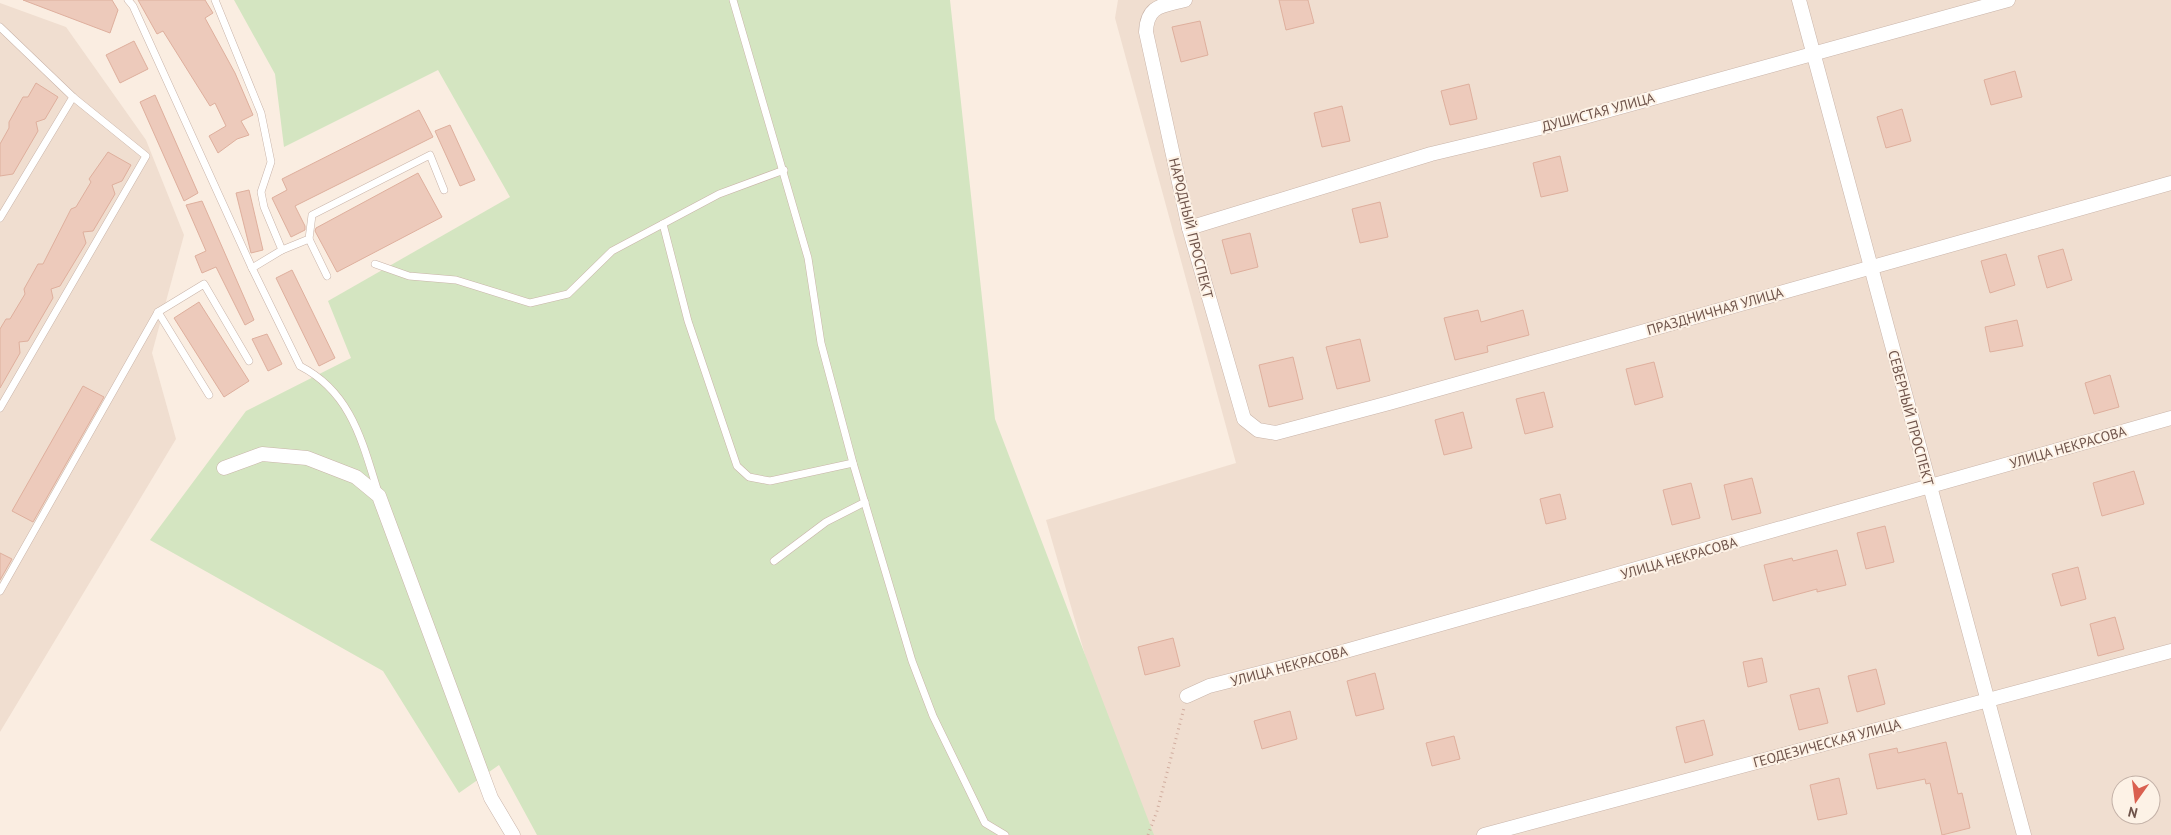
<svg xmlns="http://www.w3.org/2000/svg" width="2171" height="835" font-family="'PT Sans',sans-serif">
  <rect width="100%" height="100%" fill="#faede1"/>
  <!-- residential -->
  <g fill="#f0ded0" fill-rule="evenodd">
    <path d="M1118,0H2171V835H1137L1046,520L1236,463L1115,18ZM2121,785H2151V815H2121Z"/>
    <polygon points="0,3 66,27 146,140 184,235 152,353 176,439 0,732"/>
  </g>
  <!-- green -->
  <polygon fill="#d4e5c1" points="234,0 950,0 995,419 1154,835 537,835 499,765 459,793 383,671 150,540 246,411 351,358 328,301 510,197 438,70 284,147 275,74"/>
  <!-- building -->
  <g fill="#edcabb" stroke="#deaf9d">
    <polygon points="23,0 112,0 118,10 110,33"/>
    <polygon points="138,0 205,0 213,13 205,18 235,73 253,115 241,121 249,135 237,139 218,153 209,136 226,126 215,103 210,106 163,31 157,34"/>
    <polygon points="1279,0 1308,0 1314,23 1286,30"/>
    <polygon points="1200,21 1208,55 1181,62 1172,27"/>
    <polygon points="134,41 148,69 120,83 106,55"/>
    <polygon points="2015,71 2022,97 1991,105 1984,80"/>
    <polygon points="36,83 58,97 45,119 36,122 38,131 13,174 0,176 0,144 9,128 9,122 23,97 28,97"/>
    <polygon points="1469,84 1477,119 1450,125 1441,91"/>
    <polygon points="155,95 198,193 184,201 140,102"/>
    <polygon points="1342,106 1350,141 1322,147 1314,113"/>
    <polygon points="1902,109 1911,141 1886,148 1877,117"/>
    <polygon points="419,110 433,137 295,206 305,226 305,230 291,237 272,198 287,190 282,179"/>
    <polygon points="450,125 475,180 460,186 435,131"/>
    <polygon points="108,152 131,165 122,181 112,185 115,194 93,231 83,232 86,243 60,286 51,289 53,298 28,341 19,342 20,353 0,388 0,329 6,319 10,319 25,294 24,289 38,264 43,264 71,209 76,207 91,182 89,179"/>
    <polygon points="1560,156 1568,191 1541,197 1533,163"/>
    <polygon points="418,173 442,217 337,272 315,231 316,228"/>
    <polygon points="249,190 263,250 251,253 236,193"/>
    <polygon points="202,201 254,320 245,325 216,267 202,273 195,256 206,251 186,205"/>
    <polygon points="1380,202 1388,237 1360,243 1352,209"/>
    <polygon points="1250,233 1258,267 1231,274 1222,240"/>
    <polygon points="2063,249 2072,280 2047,288 2038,256"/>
    <polygon points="2006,254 2015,285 1990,293 1981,261"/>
    <polygon points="292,270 335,358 319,366 276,278"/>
    <polygon points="199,302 249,381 224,397 174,318"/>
    <polygon points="1478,310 1481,322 1523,310 1529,335 1487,346 1488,352 1455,360 1444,318"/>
    <polygon points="2017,320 2023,346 1990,352 1985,327"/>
    <polygon points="267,334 282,364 268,371 252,339"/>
    <polygon points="1360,339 1370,381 1337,389 1326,347"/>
    <polygon points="1293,357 1303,399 1269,407 1259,365"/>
    <polygon points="1654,362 1663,397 1635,405 1626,369"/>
    <polygon points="2110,375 2119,407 2094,414 2085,383"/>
    <polygon points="83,386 104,397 33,522 12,511"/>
    <polygon points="1544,392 1553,427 1525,434 1516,399"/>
    <polygon points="1463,412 1472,448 1444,455 1435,420"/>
    <polygon points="2134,471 2144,504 2102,516 2093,483"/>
    <polygon points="1752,478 1761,513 1732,520 1724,485"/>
    <polygon points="1691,483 1700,518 1672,525 1663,490"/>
    <polygon points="1560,494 1566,519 1546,524 1540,499"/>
    <polygon points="1885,526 1894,562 1866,569 1857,533"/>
    <polygon points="1837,550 1846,585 1817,592 1817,589 1773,601 1764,565 1792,558 1793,561"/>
    <polygon points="0,553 12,559 0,580"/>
    <polygon points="2078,567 2086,599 2061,606 2052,574"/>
    <polygon points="2115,617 2124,649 2098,656 2090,624"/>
    <polygon points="1173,638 1180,666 1145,675 1138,647"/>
    <polygon points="1762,658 1767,682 1748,687 1743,662"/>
    <polygon points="1876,669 1885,704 1857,712 1848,676"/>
    <polygon points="1375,673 1384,709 1356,716 1347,681"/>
    <polygon points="1819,688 1828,723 1799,730 1790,695"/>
    <polygon points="1290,711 1297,739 1262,749 1254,721"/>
    <polygon points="1704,720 1713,755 1685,763 1676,727"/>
    <polygon points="1454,736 1460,759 1432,766 1426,743"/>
    <polygon points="1946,742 1958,794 1962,793 1970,828 1942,835 1930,783 1926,784 1925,779 1877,789 1869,754 1897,748 1898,753"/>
    <polygon points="1839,778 1847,814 1818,820 1810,785"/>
  </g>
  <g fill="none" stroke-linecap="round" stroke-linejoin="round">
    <defs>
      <g id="service">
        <polyline points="128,0 133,6 252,268"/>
        <path d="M215,0L261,113L271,162L261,192L264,207L282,250L252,268L300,366C351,392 362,441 378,492"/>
        <polyline points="733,0 808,258 821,343 853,463 912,661 933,716 985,823 1005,835"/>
        <polyline points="0,27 73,97 146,156 0,408"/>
        <polyline points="0,218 73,97"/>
        <polyline points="663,224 688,321 737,466 749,477 770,481 853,463"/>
        <polyline points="309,239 327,276"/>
        <polyline points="282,250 309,239 312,215 430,155 444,190"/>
        <polyline points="375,264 409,276 456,280 530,303 568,294 612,251 719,194 784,170"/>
        <polyline points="158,312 209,395"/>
        <polyline points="774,561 826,522 865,502"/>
        <polyline points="0,591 158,312 204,284 249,361"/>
      </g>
      <g id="minor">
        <path d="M1185,0C1162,6 1147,5 1146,32L1189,228L1244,419L1258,430L1276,433L1389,403L2171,183"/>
        <polyline points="1799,0 2024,835"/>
        <polyline points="1189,228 1431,154 1577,119 2008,0"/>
        <polyline points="224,468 262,454 307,458 356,477 379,496 491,798 513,835"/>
        <polyline points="1187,696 1209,686 1335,654 2171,418"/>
        <polyline points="1484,835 2171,651"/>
      </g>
    </defs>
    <!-- service casing -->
    <use href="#service" stroke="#c9b4a9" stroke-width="8"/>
    <!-- minor casing -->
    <use href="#minor" stroke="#c9b4a9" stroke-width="15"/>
    <!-- path -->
    <polyline stroke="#d1ad9f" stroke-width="3" stroke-dasharray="1 4" stroke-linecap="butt" points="1148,835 1157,811 1184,708"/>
    <!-- service -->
    <use href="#service" stroke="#fff" stroke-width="7"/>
    <!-- minor -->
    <use href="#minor" stroke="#fff" stroke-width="14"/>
  </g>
  <g text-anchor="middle" stroke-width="4" stroke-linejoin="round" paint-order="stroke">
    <!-- street labels -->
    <g font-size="14" fill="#6e534a" stroke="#fdf2e6">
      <text transform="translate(1598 112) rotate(-15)" y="5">ДУШИСТАЯ УЛИЦА</text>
      <text transform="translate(1191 228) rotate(76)" y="5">НАРОДНЫЙ ПРОСПЕКТ</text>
      <text transform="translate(1715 311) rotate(-16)" y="5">ПРАЗДНИЧНАЯ УЛИЦА</text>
      <text transform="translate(1911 418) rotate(75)" y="5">СЕВЕРНЫЙ ПРОСПЕКТ</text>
      <text transform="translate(2068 447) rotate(-16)" y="5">УЛИЦА НЕКРАСОВА</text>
      <text transform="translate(1679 558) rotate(-16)" y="5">УЛИЦА НЕКРАСОВА</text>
      <text transform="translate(1289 666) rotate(-15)" y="5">УЛИЦА НЕКРАСОВА</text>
      <text transform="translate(1827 743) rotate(-15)" y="5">ГЕОДЕЗИЧЕСКАЯ УЛИЦА</text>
    </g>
  </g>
  <!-- north arrow -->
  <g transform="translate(2136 800) rotate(194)"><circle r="24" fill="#fdf2e6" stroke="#c4b2a8"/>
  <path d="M0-4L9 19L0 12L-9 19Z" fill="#da6050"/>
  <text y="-8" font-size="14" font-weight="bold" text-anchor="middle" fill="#6e534a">N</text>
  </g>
</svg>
